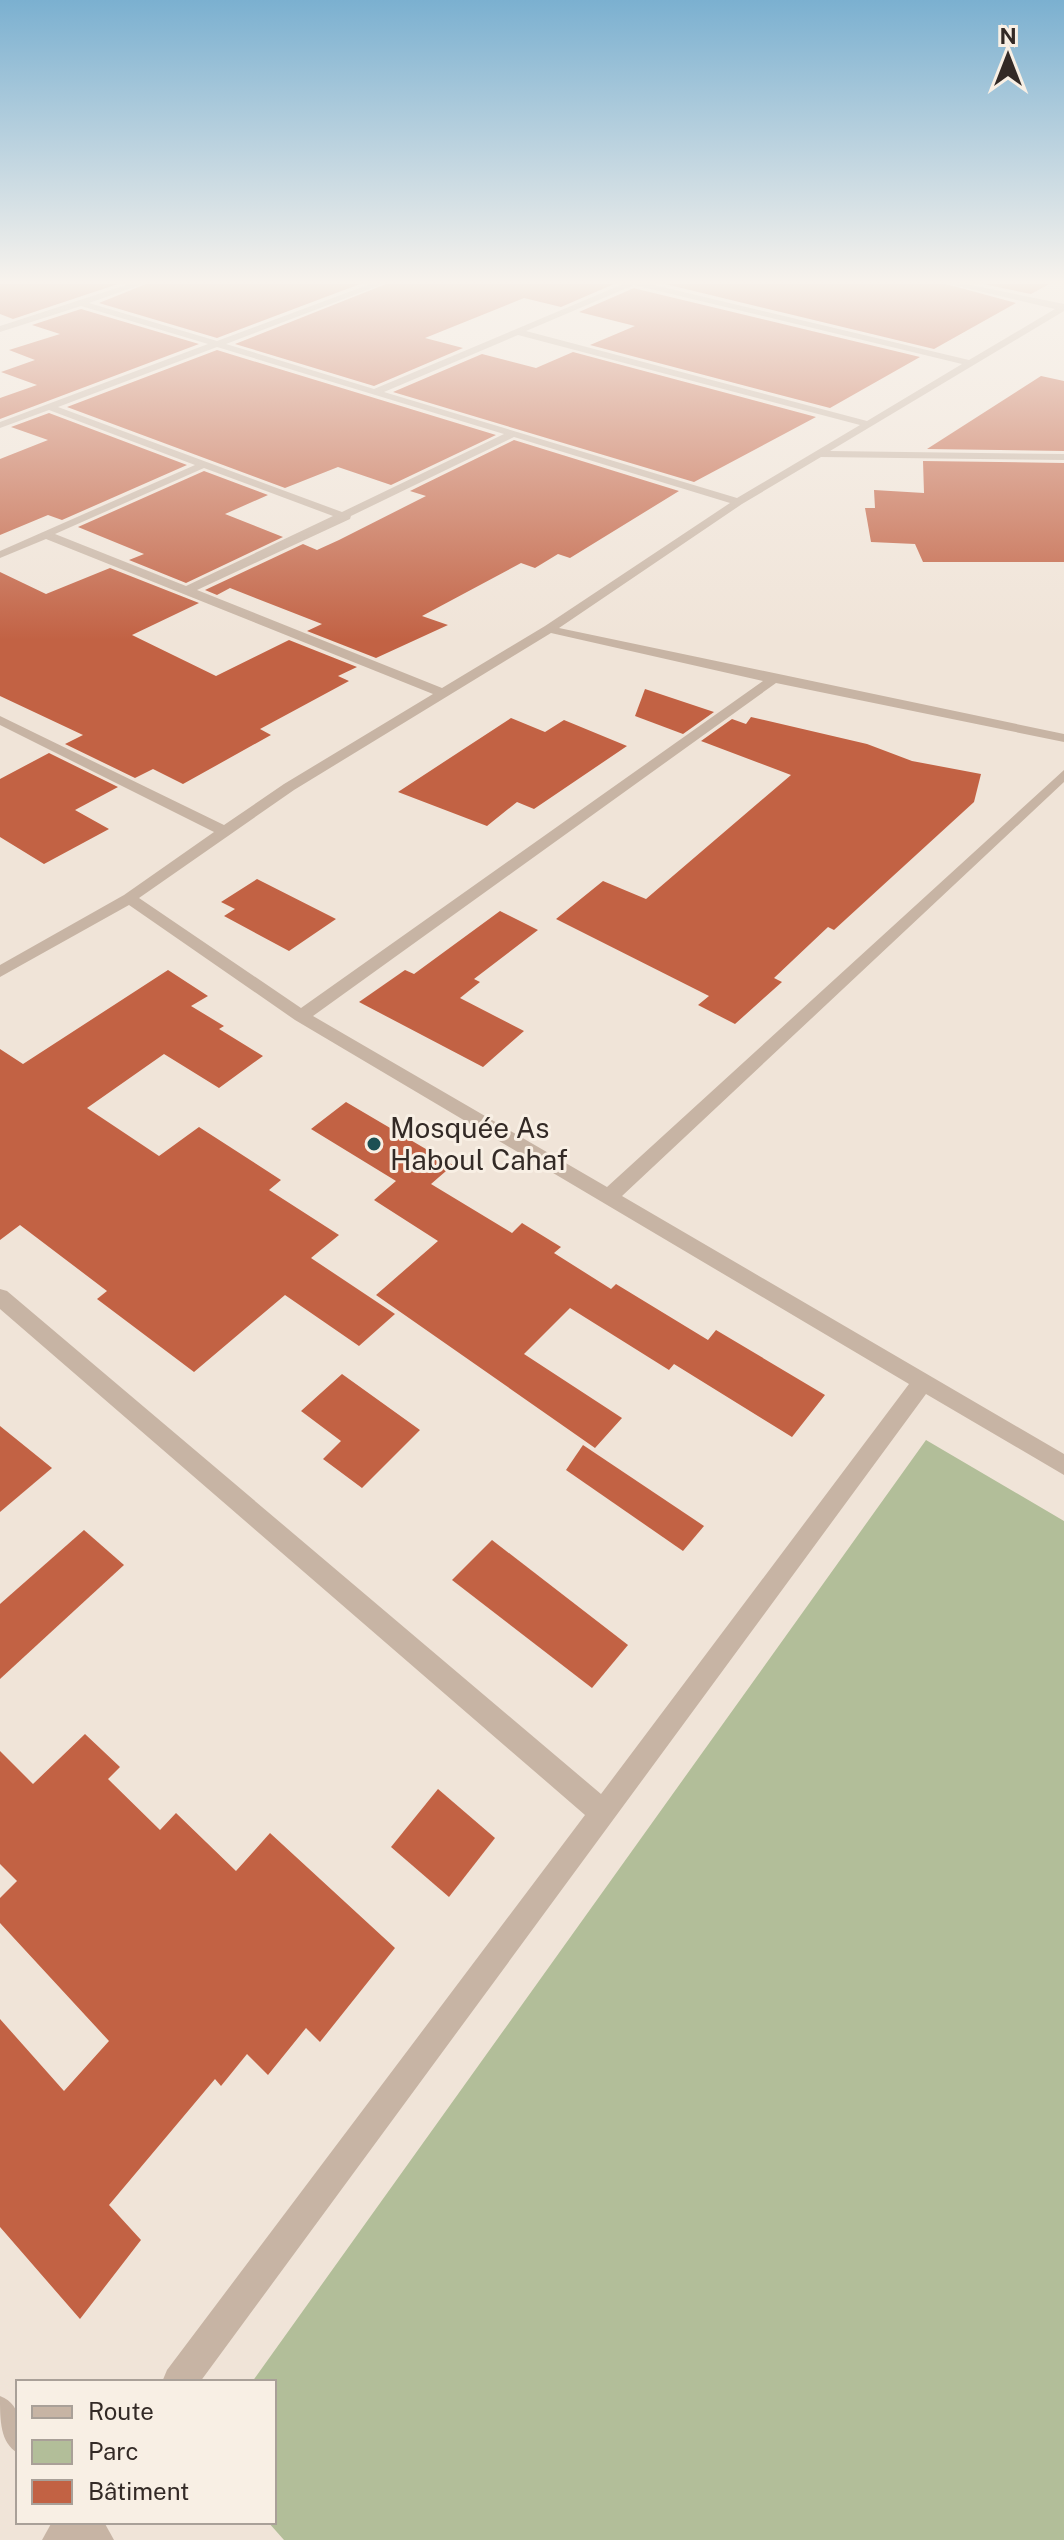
<svg xmlns="http://www.w3.org/2000/svg" width="1064" height="2540" font-family="'Public Sans',sans-serif">
  <rect width="100%" height="100%" fill="#f0e4d8"/>
  <!-- green -->
  <polygon fill="#b2be99" points="926,1440 1064,1521 1064,2540 284,2540 268,2522 274,2522 274,2382 252,2382"/>
  <!-- building -->
  <g fill="#c26244">
    <polygon points="0,284 118,284 13,319 0,314"/>
    <polygon points="146,284 360,284 217,338 99,303"/>
    <polygon points="386,284 614,284 561,307 524,298 425,338 463,348 374,386 235,344"/>
    <polygon points="665,284 946,284 1016,303 934,349"/>
    <polygon points="983,284 1049,284 1031,294"/>
    <polygon points="634,288 637,289 920,357 830,408 590,345 635,326 579,312"/>
    <polygon points="81,309 199,344 0,419 0,398 37,385 1,372 35,360 9,350 60,334 32,325"/>
    <polygon points="217,350 496,435 391,485 338,467 285,488 67,407"/>
    <polygon points="573,352 816,417 694,482 393,392 482,354 536,368"/>
    <polygon points="1041,376 1064,381 1064,451 927,449"/>
    <polygon points="49,413 187,465 62,520 48,515 0,535 0,459 48,440 11,427"/>
    <polygon points="514,440 679,491 570,558 558,554 535,568 521,563 422,616 448,625 376,658 307,631 322,624 230,588 217,595 205,590 303,544 317,550 339,540 426,496 410,491"/>
    <polygon points="923,461 1064,463 1064,562 923,562 915,544 871,542 865,508 875,508 874,490 924,493"/>
    <polygon points="204,471 268,495 225,514 283,537 186,583 129,560 144,554 78,527"/>
    <polygon points="110,568 199,603 132,635 216,676 289,640 357,667 338,676 349,681 260,729 271,735 183,784 153,769 135,778 65,744 83,735 0,696 0,572 46,594"/>
    <polygon points="645,689 714,712 683,734 635,716"/>
    <polygon points="751,717 867,744 912,761 981,774 974,802 834,930 828,927 774,978 782,982 735,1024 698,1005 709,996 556,919 603,881 646,899 791,775 701,741 732,719 746,724"/>
    <polygon points="511,718 545,732 564,720 627,746 534,809 517,802 487,826 398,792"/>
    <polygon points="49,753 118,787 75,810 109,829 44,864 0,837 0,779"/>
    <polygon points="257,879 336,919 289,951 224,916 235,909 221,902"/>
    <polygon points="500,911 538,930 474,979 480,982 460,998 524,1031 483,1067 359,1002 405,970 414,974"/>
    <polygon points="168,970 208,996 191,1006 224,1026 219,1029 263,1056 219,1088 164,1054 87,1108 159,1156 199,1127 281,1180 269,1190 339,1235 311,1258 395,1314 359,1346 285,1295 194,1372 97,1299 107,1291 20,1225 0,1240 0,1049 23,1064"/>
    <polygon points="346,1102 453,1165 431,1184 512,1233 522,1223 561,1247 554,1253 611,1289 616,1284 708,1340 716,1330 825,1395 792,1437 674,1364 669,1370 570,1308 524,1354 622,1418 595,1448 376,1295 438,1241 374,1200 396,1181 311,1129"/>
    <polygon points="342,1374 420,1430 362,1488 323,1459 341,1441 301,1411"/>
    <polygon points="0,1426 52,1468 0,1512"/>
    <polygon points="583,1445 704,1526 683,1551 566,1470"/>
    <polygon points="84,1530 124,1565 0,1679 0,1604"/>
    <polygon points="492,1540 628,1645 592,1688 452,1580"/>
    <polygon points="85,1734 120,1767 108,1779 160,1830 176,1813 236,1871 270,1833 395,1948 320,2042 306,2028 268,2075 247,2054 221,2086 215,2079 109,2205 141,2240 80,2319 0,2227 0,2019 64,2091 109,2041 0,1923 0,1898 17,1881 0,1864 0,1751 33,1784"/>
    <polygon points="438,1789 495,1838 449,1897 391,1847"/>
  </g>
  <g fill="none" stroke-linecap="round" stroke-linejoin="round">
    <!-- minor -->
    <g fill="#c7b4a4" fill-rule="evenodd">
      <path d="M129,284H143L89,303L217,341L370,284H383L226,344L374,389L623,284H650L969,360L1055,309L949,284H966L1064,304V311L830,451L1064,454V460L821,457L742,504L559,628L1064,734V742L776,683L313,1016L607,1187L1064,770V782L622,1196L1064,1454V1475L926,1394L200,2382H162L167,2370L585,1815L0,1309V1289L7,1291L601,1794L909,1384L295,1020L129,905L0,977V965L124,895L214,832L0,725V716L224,825L284,784L433,694L46,539L0,558V551L195,465L49,410L0,428V422L208,344L81,306L0,332V326ZM634,285L638,286L962,364L867,421L526,331ZM518,335L860,425L737,498L384,392ZM217,347L504,434L342,512L58,407ZM514,437L730,503L545,626L442,688L197,590L350,519L351,516ZM204,468L333,516L186,586L55,534ZM551,633L763,681L301,1008L139,898L294,790Z"/>
      <path d="M0,2396C25,2406 18,2429 18,2453C0,2443 0,2420 0,2396Z"/>
      <polygon points="52,2522 104,2522 114,2540 42,2540"/>
    </g>
  </g>
  <!-- sky -->
  <linearGradient id="sky" x2="0" y2="1"><stop stop-color="#7bb0d0"/><stop offset="0.44" stop-color="#f8f3ed"/><stop offset="1" stop-color="#f8f3ed" stop-opacity="0"/></linearGradient>
  <rect width="1064" height="640" fill="url(#sky)"/>
  <!-- markers -->
  <circle fill="#1d5053" stroke="#f8efe4" stroke-width="3" cx="374" cy="1144" r="8"/>
  <g text-anchor="middle" stroke-width="6" stroke-linejoin="round" paint-order="stroke">
    <!-- poi labels -->
    <g font-size="28" fill="#332a26" stroke="#f8efe4" text-anchor="start">
      <text x="390" y="1138">Mosquée As<tspan x="390" dy="32">Haboul Cahaf</tspan></text>
    </g>
  </g>
  <!-- legend -->
  <rect x="16" y="2380" width="260" height="144" fill="#f8efe4" stroke="#a9a098" stroke-width="2"/>
  <rect x="32" y="2406" width="40" height="12" fill="#c7b4a4" stroke="#a9a098" stroke-width="2"/>
  <text x="88" y="2420" font-size="24" fill="#332a26">Route</text>
  <rect x="32" y="2440" width="40" height="24" fill="#b2be99" stroke="#a9a098" stroke-width="2"/>
  <text x="88" y="2460" font-size="24" fill="#332a26">Parc</text>
  <rect x="32" y="2480" width="40" height="24" fill="#c26244" stroke="#a9a098" stroke-width="2"/>
  <text x="88" y="2500" font-size="24" fill="#332a26">Bâtiment</text>
  <!-- north arrow -->
  <g transform="translate(1008 56)" stroke="#f8efe4" stroke-width="6" paint-order="stroke">
  <path d="M0-6L14 30L0 20L-14 30Z" fill="#332a26"/>
  <text y="-12" font-size="22" font-weight="bold" text-anchor="middle" fill="#332a26">N</text>
  </g>
</svg>
